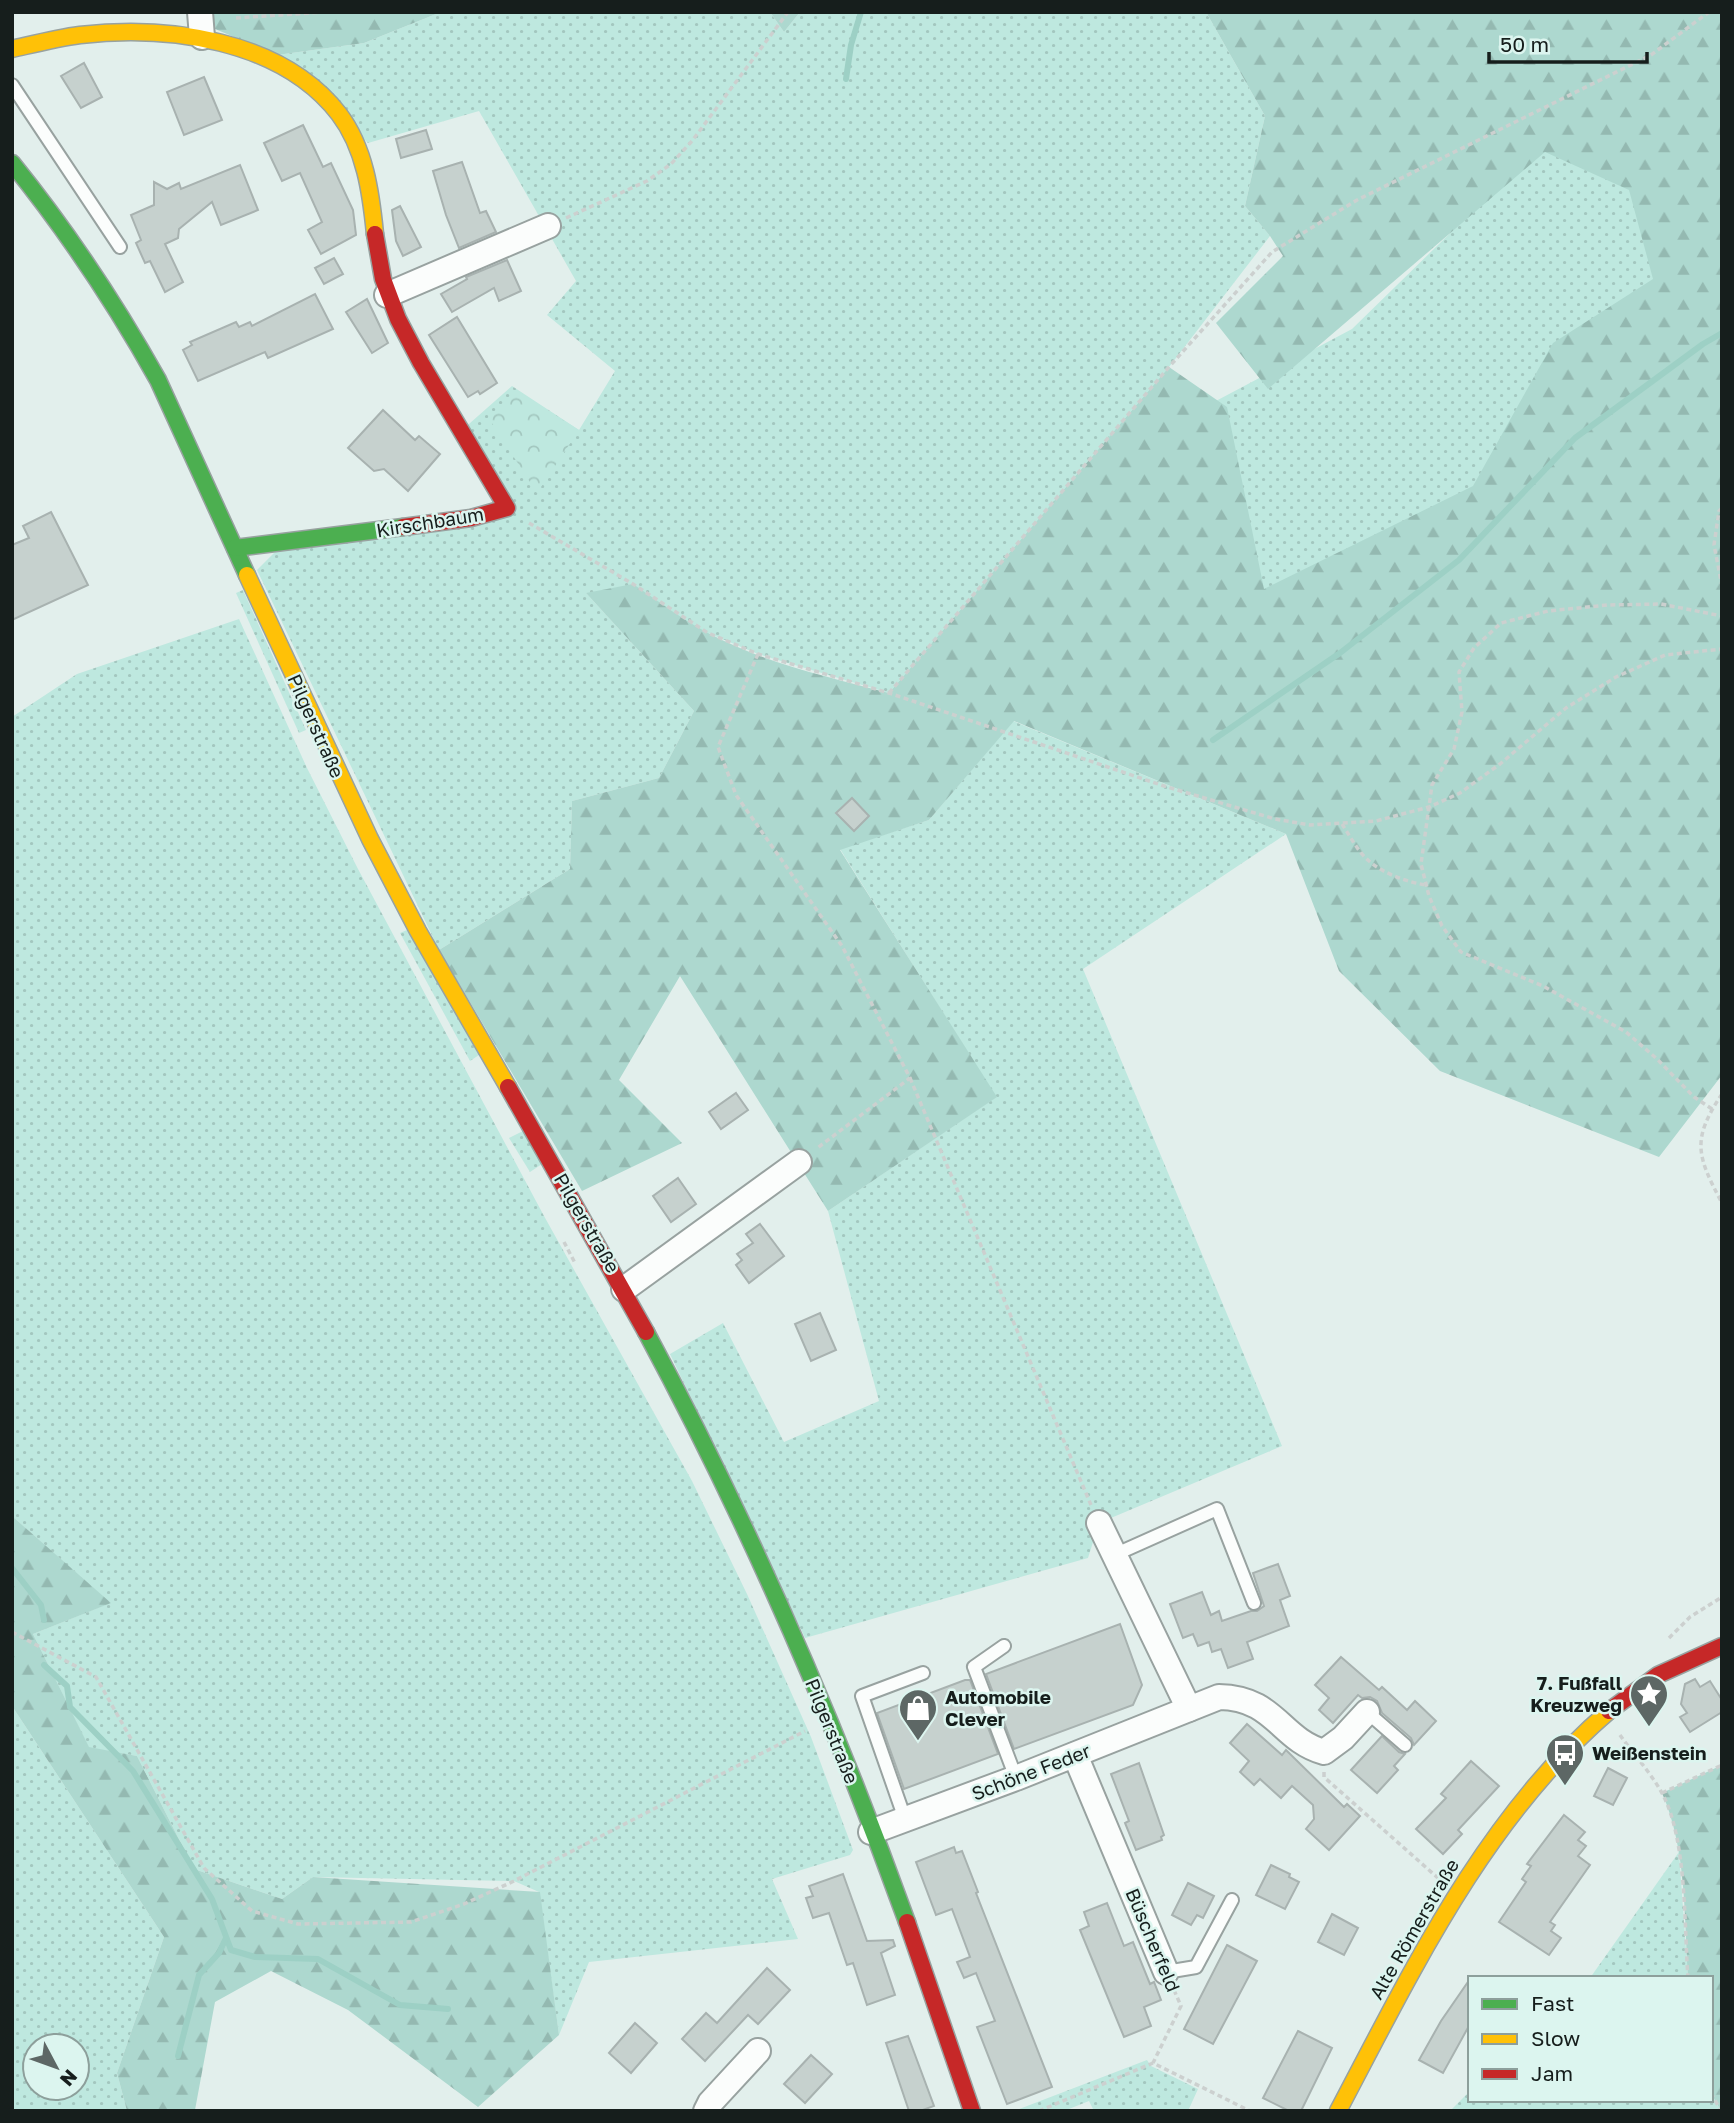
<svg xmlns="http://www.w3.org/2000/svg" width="1734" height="2123" font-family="'Golos Text',sans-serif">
  <defs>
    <pattern id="grass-dots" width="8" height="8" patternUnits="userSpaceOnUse" patternTransform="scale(1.75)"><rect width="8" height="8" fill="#bee8df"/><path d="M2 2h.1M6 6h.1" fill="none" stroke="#a3c7bf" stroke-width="1.8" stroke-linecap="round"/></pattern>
    <pattern id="forest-firs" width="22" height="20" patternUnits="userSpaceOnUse" patternTransform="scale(1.75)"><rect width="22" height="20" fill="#add8cf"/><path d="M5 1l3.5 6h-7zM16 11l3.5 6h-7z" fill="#94b9b1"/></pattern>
    <pattern id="park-crowns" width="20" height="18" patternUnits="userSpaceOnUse" patternTransform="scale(1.75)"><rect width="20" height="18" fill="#bee8df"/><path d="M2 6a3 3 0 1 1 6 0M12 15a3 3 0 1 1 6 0" fill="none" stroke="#a3c7bf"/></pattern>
  </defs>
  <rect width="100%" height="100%" fill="#e2efec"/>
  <!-- grass -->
  <g fill="url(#grass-dots)" fill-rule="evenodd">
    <polygon points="441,12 770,12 784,32 800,12 1206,12 1265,116 1245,206 1270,236 1169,367 889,693 758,654 708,633 586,593 694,711 659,778 572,801 570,869 439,950 257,570 276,551 506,508 461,431 512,386 579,430 615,371 547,315 576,281 479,111 368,143 277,55 364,43"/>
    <polygon points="1569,117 1705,246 1526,480 1262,602 1214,402 1352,329"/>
    <polygon points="243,590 306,730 299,733 236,593"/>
    <polygon points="239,619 307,768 358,869 544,1216 692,1481 747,1594 811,1737 853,1850 850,1855 772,1879 798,1939 589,1962 559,2035 539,1892 514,1881 313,1877 282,1899 194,1869 137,1756 89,1748 33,1634 110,1603 12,1516 12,717 77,674"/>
    <polygon points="1013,721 1286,834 1083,969 1282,1446 1099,1523 1088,1558 805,1638 670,1354 723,1323 784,1442 879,1401 828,1211 996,1097 840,849 929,820"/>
    <polygon points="407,930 479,1055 470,1061 400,933"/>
    <polygon points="523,1131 542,1164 530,1172 509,1138"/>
    <path d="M12,1706L164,1937L117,2073L127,2111H12ZM35,2046H77V2088H35Z"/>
    <polygon points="1679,1852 1688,1978 1590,1978"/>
    <polygon points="1147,2060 1151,2066 1198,2089 1188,2111 1094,2111 1089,2101 1064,2111 1014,2111"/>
    <polygon points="1470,2091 1470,2100 1711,2100 1711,2093 1721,2111 1450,2111"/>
  </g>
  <!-- forest -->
  <g fill="url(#forest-firs)">
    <polygon points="207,12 441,12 364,43 277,55 208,26"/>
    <polygon points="770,12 800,12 784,32"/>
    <path d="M1206,12H1722V1075L1659,1157L1440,1071L1339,971L1286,834L1014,721L929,820L840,850L997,1097L828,1211L680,976L619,1080L682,1143L582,1191L439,950L570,869L572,801L659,778L694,711L586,593L633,584C658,601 683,620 710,634C765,663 829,677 889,693L1169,367L1227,407L1264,589L1473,486L1553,343L1653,279L1629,190L1545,152L1268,389L1216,323L1283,256L1270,236L1245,206L1265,116Z"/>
    <polygon points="12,1516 111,1603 33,1634 89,1747 137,1756 194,1869 282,1899 313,1877 540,1892 559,2035 478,2107 348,2010 271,1971 215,2002 195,2110 127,2111 117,2073 164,1937 12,1706"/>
    <path d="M1722,1765V2111H1721L1711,2093V1978H1688C1684,1917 1687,1850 1662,1793Z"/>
  </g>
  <!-- park -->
  <polygon fill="url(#park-crowns)" points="518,391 579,430 537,493 488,417"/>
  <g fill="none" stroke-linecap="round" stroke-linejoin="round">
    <!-- stream -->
    <g stroke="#9dd0c5" stroke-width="6">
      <polyline points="846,79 851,45 861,12"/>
      <polyline points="1213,740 1340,653 1459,560 1575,438 1703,344 1722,333"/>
      <polyline points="12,1568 41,1605 44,1620"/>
      <polyline points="44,1665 67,1686 70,1707 133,1771 212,1899 231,1950 255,1957 318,1959 400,2005 448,2009"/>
      <polyline points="178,2056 199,1975 219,1953 226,1938"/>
    </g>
  </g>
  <!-- building -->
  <g fill="#c6d1ce" stroke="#a8b2b0" stroke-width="2">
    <polygon points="84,63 102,97 81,108 61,76"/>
    <polygon points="204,77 222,120 184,135 167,92"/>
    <polygon points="303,125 323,167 331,163 353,210 356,235 321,254 308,230 322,222 300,173 282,181 264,143"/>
    <polygon points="426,130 432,149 401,158 396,139"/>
    <polygon points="462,162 480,213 486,211 496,232 459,248 446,215 433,171"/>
    <polygon points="240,165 258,210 221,225 212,202 179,229 178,238 165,244 183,282 165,292 150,261 145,263 136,243 141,240 131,215 154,205 154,182 167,189 179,183 181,189"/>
    <polygon points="400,206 421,247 403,256 396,241 392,210"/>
    <polygon points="334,258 343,274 324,284 315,268"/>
    <polygon points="507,260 521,291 499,301 494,288 452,312 441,294 467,279 466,277"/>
    <polygon points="315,294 333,329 268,358 265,352 198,381 183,350 192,345 190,342 236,322 239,327 250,322 252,326"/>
    <polygon points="367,299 388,343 372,353 346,312"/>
    <polygon points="457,317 497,383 480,394 478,391 468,397 429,335"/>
    <polygon points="383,410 415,440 419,436 440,454 408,491 384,469 374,471 348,448"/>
    <polygon points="51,512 88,585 12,620 12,545 29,538 23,526"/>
    <polygon points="852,798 869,816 854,831 836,813"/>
    <polygon points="736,1093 748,1110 721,1129 709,1112"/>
    <polygon points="678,1178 696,1204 671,1222 653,1196"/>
    <polygon points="760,1224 784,1256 749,1283 736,1265 742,1260 737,1254 753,1243 746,1234"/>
    <polygon points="820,1313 836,1350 811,1361 795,1324"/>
    <polygon points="1278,1564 1290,1596 1280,1600 1289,1626 1247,1642 1253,1659 1228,1668 1221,1649 1212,1652 1209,1642 1198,1646 1193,1634 1183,1638 1170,1604 1202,1592 1211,1615 1219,1611 1222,1621 1251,1611 1257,1611 1264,1606 1253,1573"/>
    <polygon points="1120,1624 1142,1685 1133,1705 1014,1749 986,1674"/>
    <polygon points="1341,1657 1379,1690 1382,1687 1407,1710 1415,1701 1436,1721 1414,1745 1411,1738 1382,1713 1377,1701 1370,1697 1362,1698 1358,1695 1333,1723 1319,1710 1329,1698 1315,1685"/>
    <polygon points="1695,1679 1700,1687 1710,1681 1722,1700 1722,1712 1690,1732 1680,1717 1687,1713 1681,1704 1685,1684"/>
    <polygon points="965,1680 970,1680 998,1754 904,1789 877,1713"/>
    <polygon points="1247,1724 1282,1755 1286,1750 1344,1807 1347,1804 1360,1816 1329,1850 1306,1829 1314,1819 1313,1805 1292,1786 1281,1798 1260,1779 1254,1785 1240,1772 1249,1761 1230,1743"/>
    <polygon points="1382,1736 1399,1752 1405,1754 1394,1766 1398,1770 1377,1793 1351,1770"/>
    <polygon points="1471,1761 1499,1786 1458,1830 1462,1834 1443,1854 1416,1829 1446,1798 1441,1794"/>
    <polygon points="1139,1763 1164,1835 1161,1837 1162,1840 1136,1850 1125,1823 1129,1821 1111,1774"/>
    <polygon points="1608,1768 1627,1778 1613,1805 1594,1796"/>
    <polygon points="1564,1815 1585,1832 1578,1840 1586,1846 1578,1856 1590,1865 1550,1922 1555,1925 1551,1931 1561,1938 1549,1955 1499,1922 1526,1882 1522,1879 1531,1866 1527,1864"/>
    <polygon points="954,1847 956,1853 962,1851 978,1892 976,1893 1052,2087 1007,2104 977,2027 995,2021 976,1973 964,1978 957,1962 970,1957 952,1909 936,1915 916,1862"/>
    <polygon points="1271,1865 1290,1874 1289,1877 1299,1882 1285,1909 1256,1895"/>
    <polygon points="843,1874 867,1941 893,1940 895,1946 881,1953 895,1995 867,2005 853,1963 847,1965 829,1913 813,1918 806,1898 813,1896 809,1886"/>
    <polygon points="1188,1883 1214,1896 1203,1918 1197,1915 1191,1925 1172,1915"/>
    <polygon points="1107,1903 1124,1946 1133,1942 1150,1984 1154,1982 1161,2000 1144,2007 1151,2026 1124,2037 1080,1930 1089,1926 1084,1912"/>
    <polygon points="1332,1914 1358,1928 1344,1955 1318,1942"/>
    <polygon points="1227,1945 1257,1961 1213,2044 1184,2029"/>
    <polygon points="767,1968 790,1990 758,2024 748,2015 705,2061 682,2039 706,2013 717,2023"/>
    <polygon points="1470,1979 1470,2024 1443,2073 1419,2060 1441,2021"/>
    <polygon points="635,2023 657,2043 631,2073 609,2053"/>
    <polygon points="1298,2031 1332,2048 1301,2111 1289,2111 1263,2098"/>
    <polygon points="908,2036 934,2106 920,2111 909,2111 886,2043"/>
    <polygon points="811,2055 832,2074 805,2103 784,2084"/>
  </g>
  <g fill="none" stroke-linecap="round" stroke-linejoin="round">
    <defs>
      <g id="lane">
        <polyline points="12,85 120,247"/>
        <polyline points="1114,1555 1217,1509 1254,1603"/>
        <polyline points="1004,1646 974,1667 1016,1778"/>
        <polyline points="1367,1712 1405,1745"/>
        <polyline points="905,1819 862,1696 923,1673"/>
        <polyline points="1166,1972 1196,1967 1232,1900"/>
      </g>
      <g id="street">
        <polyline points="200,12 202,37"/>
        <polyline points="387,295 548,226"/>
        <polyline points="624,1289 799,1162"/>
        <polyline points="1099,1523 1189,1709"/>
        <polyline points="1075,1755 1166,1972"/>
        <path d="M871,1832L1016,1778L1219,1697C1276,1698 1279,1739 1324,1752L1343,1738L1367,1712"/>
        <polyline points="706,2111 710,2103 758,2051"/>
      </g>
      <g id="fast">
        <path d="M12,163C67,231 115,303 158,380L247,575"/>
        <polyline points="235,548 403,527"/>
        <path d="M646,1332C748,1522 834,1720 907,1922"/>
      </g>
      <g id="slow">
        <path d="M12,49C34,44 57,38 80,35C167,25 281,39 339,114C365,148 371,193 375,234"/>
        <polyline points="247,575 370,839 418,931 508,1087"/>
        <path d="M1338,2111C1413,1969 1485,1817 1609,1711"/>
      </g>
      <g id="jam">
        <polyline points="375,234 383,279 398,319 421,363 507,508 471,518 403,527"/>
        <polyline points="508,1087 646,1332"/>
        <polyline points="1609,1711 1658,1675 1722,1646"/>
        <polyline points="907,1922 972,2111"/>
      </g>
    </defs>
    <!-- lane casing -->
    <use href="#lane" stroke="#98a2a0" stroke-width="16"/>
    <!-- street casing -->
    <use href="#street" stroke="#98a2a0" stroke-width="28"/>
    <!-- fast casing -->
    <use href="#fast" stroke="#98a2a0" stroke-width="19"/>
    <!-- slow casing -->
    <use href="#slow" stroke="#98a2a0" stroke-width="19"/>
    <!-- jam casing -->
    <use href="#jam" stroke="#98a2a0" stroke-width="19"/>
    <!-- path -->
    <g stroke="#ccd0cf" stroke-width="3.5" stroke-dasharray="5 3.5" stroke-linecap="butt">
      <polyline points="236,18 325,12"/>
      <polyline points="566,218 647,181 671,164 692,141 788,12"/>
      <polyline points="1722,508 1719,511 1714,545 1722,586"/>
      <polyline points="529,523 633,584 708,633 758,654 889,693 1164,786 1275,819 1310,825 1376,821 1429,807 1460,793 1500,764 1566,708 1616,677 1665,655 1722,649"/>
      <polyline points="758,654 718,747 736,795 842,946 910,1078 816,1149"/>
      <polyline points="889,693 1169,367 1272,252 1357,200 1651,55 1709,12"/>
      <path d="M1342,824C1350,836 1358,852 1369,861C1384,874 1407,882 1426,885"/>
      <polyline points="910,1078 1091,1505"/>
      <path d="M1722,1094C1691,1140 1697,1156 1722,1203"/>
      <polyline points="1712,1109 1694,1097 1657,1059 1626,1032 1543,986 1461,952 1442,926 1429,896 1421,864 1432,785 1454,749 1462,712 1459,672 1474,648 1501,623 1548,611 1608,605 1661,604 1722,616"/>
      <polyline points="564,1242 575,1263"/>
      <polyline points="12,1632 96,1677 204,1868 252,1911 298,1924 411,1922 464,1904 514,1881 805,1731"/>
      <polyline points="1669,1638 1690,1617 1722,1597"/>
      <path d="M1620,1735C1634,1755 1653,1775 1664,1797C1687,1844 1684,1925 1688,1978"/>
      <polyline points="1324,1772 1324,1777 1438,1878"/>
      <polyline points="1662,1793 1722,1765"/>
      <polyline points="1174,1990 1181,2006 1153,2063 1250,2111"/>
      <polyline points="1711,2093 1721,2111"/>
      <polyline points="1039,2111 1153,2063"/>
    </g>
    <!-- lane -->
    <use href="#lane" stroke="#fbfdfc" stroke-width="12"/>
    <!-- street -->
    <use href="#street" stroke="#fbfdfc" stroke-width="24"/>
    <!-- fast -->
    <use href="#fast" stroke="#4caf50" stroke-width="16"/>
    <!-- slow -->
    <use href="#slow" stroke="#ffc107" stroke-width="16"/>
    <!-- jam -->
    <use href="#jam" stroke="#c62828" stroke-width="16"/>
  </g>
  <!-- icons -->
  <defs>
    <symbol id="sight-pin" viewBox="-11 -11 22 30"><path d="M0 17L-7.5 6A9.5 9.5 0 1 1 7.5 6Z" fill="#5d6765" stroke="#dcf5ef"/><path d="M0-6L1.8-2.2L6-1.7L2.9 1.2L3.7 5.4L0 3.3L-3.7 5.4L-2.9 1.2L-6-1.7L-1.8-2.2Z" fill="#fff"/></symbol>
    <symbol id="shop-pin" viewBox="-11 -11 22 30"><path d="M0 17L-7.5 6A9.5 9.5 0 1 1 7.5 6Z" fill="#5d6765" stroke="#dcf5ef"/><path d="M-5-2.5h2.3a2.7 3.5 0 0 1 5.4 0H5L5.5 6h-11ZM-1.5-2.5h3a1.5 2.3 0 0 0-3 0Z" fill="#fff"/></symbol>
    <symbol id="bus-pin" viewBox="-11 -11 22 30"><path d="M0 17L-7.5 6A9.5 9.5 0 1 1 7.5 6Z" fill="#5d6765" stroke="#dcf5ef"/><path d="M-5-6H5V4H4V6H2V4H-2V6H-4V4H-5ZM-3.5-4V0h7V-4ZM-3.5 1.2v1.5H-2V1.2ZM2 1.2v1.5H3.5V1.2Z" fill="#fff"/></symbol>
  </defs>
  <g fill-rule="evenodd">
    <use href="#sight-pin" x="1627" y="1672" width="44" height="60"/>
    <use href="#shop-pin" x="896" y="1686" width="44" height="60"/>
    <use href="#bus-pin" x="1543" y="1731" width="44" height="60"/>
  </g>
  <g text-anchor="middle" stroke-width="5" stroke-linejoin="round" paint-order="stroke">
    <!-- street labels -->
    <g font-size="19" fill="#161e1c" stroke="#dcf5ef">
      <text transform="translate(430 522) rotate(-9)" y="7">Kirschbaum</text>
      <text transform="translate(316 726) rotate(66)" y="7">Pilgerstraße</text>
      <text transform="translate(587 1223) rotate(60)" y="7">Pilgerstraße</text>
      <text transform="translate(832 1731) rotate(68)" y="7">Pilgerstraße</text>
      <text transform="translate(1031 1772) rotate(-21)" y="7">Schöne Feder</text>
      <text transform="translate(1414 1929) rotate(-60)" y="7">Alte Römerstraße</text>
      <text transform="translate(1153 1940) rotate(67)" y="7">Büscherfeld</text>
    </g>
    <!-- poi labels -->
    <g font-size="19" font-weight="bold" fill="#161e1c" stroke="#dcf5ef" text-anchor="start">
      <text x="1622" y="1690" text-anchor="end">7. Fußfall<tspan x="1622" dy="22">Kreuzweg</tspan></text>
      <text x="945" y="1704">Automobile<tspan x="945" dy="22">Clever</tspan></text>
      <text x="1592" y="1760">Weißenstein</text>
    </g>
  </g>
  <!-- border -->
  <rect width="1734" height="2123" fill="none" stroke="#161e1c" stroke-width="28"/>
  <!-- legend -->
  <rect x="1468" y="1976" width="245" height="126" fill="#dcf5ef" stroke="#8d9f9b" stroke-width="2"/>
  <rect x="1482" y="1999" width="35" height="10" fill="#4caf50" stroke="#8d9f9b" stroke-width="2"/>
  <text x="1531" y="2011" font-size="21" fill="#161e1c">Fast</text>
  <rect x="1482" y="2034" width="35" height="10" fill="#ffc107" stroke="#8d9f9b" stroke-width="2"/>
  <text x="1531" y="2046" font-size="21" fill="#161e1c">Slow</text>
  <rect x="1482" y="2069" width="35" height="10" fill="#c62828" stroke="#8d9f9b" stroke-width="2"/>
  <text x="1531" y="2081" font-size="21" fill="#161e1c">Jam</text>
  <!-- north arrow -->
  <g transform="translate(56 2067) rotate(131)"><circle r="33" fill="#dcf5ef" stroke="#8d9f9b" stroke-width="2"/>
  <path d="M0-5L12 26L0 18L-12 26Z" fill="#5d6765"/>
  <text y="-10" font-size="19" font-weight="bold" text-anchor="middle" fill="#161e1c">N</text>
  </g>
  <!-- scale -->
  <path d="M1489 52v10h158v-10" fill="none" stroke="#161e1c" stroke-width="3.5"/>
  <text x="1500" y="52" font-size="21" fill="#161e1c" stroke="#dcf5ef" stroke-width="5" paint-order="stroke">50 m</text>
</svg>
